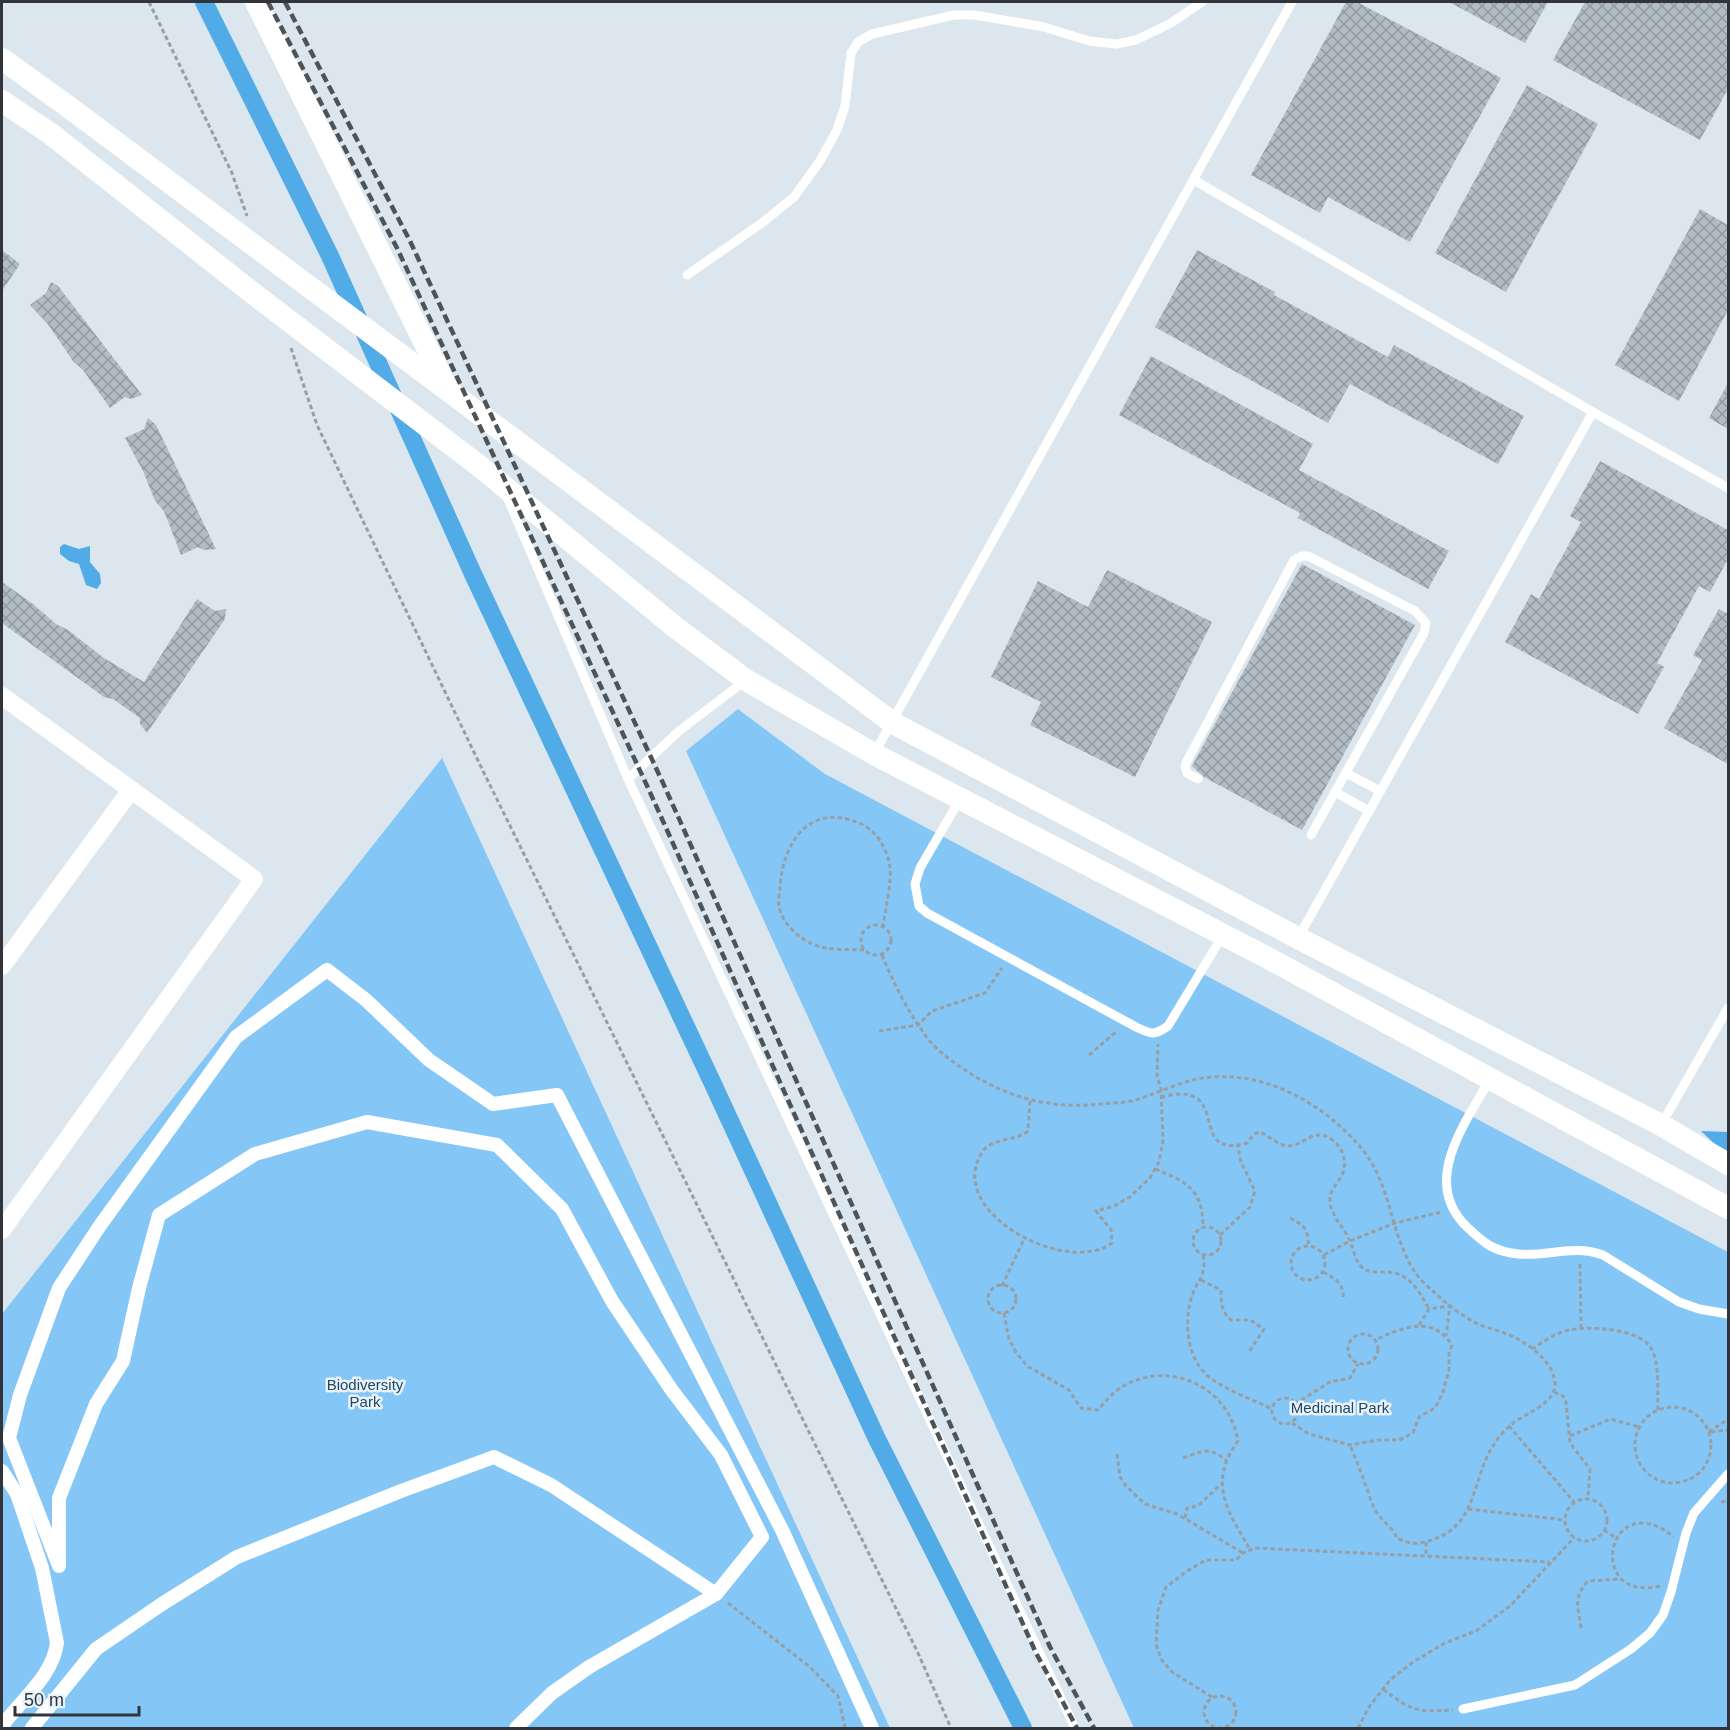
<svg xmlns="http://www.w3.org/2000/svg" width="1730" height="1730" font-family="Arial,sans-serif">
  <defs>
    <pattern id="building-cross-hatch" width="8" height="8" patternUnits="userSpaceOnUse" patternTransform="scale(1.5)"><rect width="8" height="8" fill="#b2bcc4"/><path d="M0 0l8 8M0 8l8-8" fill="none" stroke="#919aa0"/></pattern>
  </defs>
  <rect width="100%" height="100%" fill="#dbe6ee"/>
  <!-- green -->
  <g fill="#84c7f7">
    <polygon points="738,709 825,774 1728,1252 1728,1728 1134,1728 686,751"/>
    <polygon points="442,758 890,1728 2,1728 2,1314"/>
  </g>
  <!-- water -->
  <g fill="#51abe7">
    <polygon points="64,544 79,549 90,546 90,562 100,574 101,583 97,589 86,585 79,564 69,561 60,554 60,547"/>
    <polygon points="1701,1131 1728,1132 1728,1157"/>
  </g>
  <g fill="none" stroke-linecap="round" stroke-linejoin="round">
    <!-- canal -->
    <polyline stroke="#51abe7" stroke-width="18" points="204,2 330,256 473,574 713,1084 877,1439 1023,1728"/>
  </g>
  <!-- building -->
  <g fill="url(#building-cross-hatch)">
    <polygon points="1346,2 1357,2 1501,78 1410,242 1328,197 1320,213 1251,175"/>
    <polygon points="1449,2 1548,2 1525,43"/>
    <polygon points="1585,2 1728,2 1728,89 1700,140 1553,60"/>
    <polygon points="1527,85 1598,124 1506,292 1435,253"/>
    <polygon points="1700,209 1728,225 1728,310 1679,401 1615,365"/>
    <polygon points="2,250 20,264 2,291"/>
    <polygon points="1197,250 1275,292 1274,295 1388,357 1394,345 1524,416 1498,464 1350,384 1328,423 1155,327"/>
    <polygon points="51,282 58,286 142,395 131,399 125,397 110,408 83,370 73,361 47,323 30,305 46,293"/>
    <polygon points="1151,356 1313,444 1299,470 1449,551 1428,589 1298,518 1300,513 1119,415"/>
    <polygon points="1728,383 1728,429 1709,418"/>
    <polygon points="148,418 156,425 216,549 204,550 198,547 181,555 164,511 155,501 143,471 125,438 144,429"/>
    <polygon points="1600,461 1728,530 1728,559 1710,592 1699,586 1657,663 1664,667 1638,714 1505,642 1531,594 1539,599 1581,522 1570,516"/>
    <polygon points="1302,564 1415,625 1302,830 1204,777 1192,766"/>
    <polygon points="1107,570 1212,622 1135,777 1030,725 1041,702 991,677 1038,581 1088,607"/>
    <polygon points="2,582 33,604 56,624 68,630 104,658 144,682 197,599 215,611 226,609 225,619 147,733 140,724 140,718 113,699 104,697 2,623"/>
    <polygon points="1719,609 1728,614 1728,764 1664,728 1702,660 1693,655"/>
  </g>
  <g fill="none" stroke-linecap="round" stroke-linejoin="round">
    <!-- path -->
    <g stroke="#979fa5" stroke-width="3" stroke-dasharray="4.5 3" stroke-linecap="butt">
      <polyline points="149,2 232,173 247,216"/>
      <polyline points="291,348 317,425 483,771 918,1653 951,1728"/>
      <circle cx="876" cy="940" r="15"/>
      <path d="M864,950C847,949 826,951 810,943C796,936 781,921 779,906C778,900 780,893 780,887C783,841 811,801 861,824C877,831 888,850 890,868C892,880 885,912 883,926"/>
      <path d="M882,955C893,982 906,1008 923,1032C932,1046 946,1057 959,1066C1002,1096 1048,1110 1101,1104C1111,1103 1122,1103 1132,1101C1154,1095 1174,1084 1197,1079C1260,1067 1323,1102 1362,1149C1391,1184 1390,1232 1413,1269C1418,1278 1427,1286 1434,1292C1446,1304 1460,1314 1474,1322C1483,1327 1494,1329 1504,1333C1524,1340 1553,1359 1555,1383C1557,1403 1524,1414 1512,1424C1506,1429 1499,1436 1495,1443C1472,1475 1478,1525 1434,1539C1427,1542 1418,1544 1410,1543C1409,1543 1399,1539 1398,1539C1396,1538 1396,1535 1395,1534C1389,1525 1380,1518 1375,1510C1371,1503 1369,1493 1366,1486C1361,1472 1356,1459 1350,1445"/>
      <polyline points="879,1031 918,1025 932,1011 985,993 1002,968"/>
      <polyline points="1089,1055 1117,1031"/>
      <path d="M1161,1097C1167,1096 1174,1094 1180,1094C1227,1094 1190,1159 1247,1143L1254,1134L1260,1132C1269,1136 1279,1146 1289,1146C1305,1145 1314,1127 1331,1139C1343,1147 1348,1162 1342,1175C1338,1184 1330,1189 1330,1199C1329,1206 1333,1211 1335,1217C1340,1225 1346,1232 1350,1241C1354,1250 1355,1263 1364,1269C1371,1273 1379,1272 1387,1272C1410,1273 1419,1291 1429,1309"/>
      <path d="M1030,1101L1028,1131C1015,1142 993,1137 983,1151C942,1210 1065,1277 1112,1243L1111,1230L1096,1211L1114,1206L1130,1197L1150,1178L1159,1162L1163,1140L1161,1089L1157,1075L1158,1044"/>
      <path d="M1155,1169C1188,1182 1203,1190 1203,1228"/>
      <path d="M1290,1218C1306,1226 1307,1229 1309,1246"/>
      <circle cx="1207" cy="1241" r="14"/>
      <polyline points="1220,1235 1250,1207 1255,1191 1241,1162 1238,1146"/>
      <circle cx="1308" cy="1263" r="17"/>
      <path d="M1203,1255C1207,1278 1196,1280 1191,1299C1184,1324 1187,1359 1209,1377C1228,1391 1251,1399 1272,1409"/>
      <polyline points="1324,1255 1350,1241 1395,1223 1442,1212"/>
      <polyline points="1580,1264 1581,1329"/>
      <path d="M1323,1272C1336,1278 1345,1285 1343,1300"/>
      <path d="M1201,1280L1221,1290C1221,1302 1221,1311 1231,1320H1250L1264,1329L1249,1352"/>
      <circle cx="1002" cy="1299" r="14"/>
      <polyline points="1002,1286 1024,1239"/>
      <path d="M1004,1313L1009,1339L1016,1352L1027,1366L1069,1390L1081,1408L1098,1410C1107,1399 1116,1389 1129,1383C1177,1361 1230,1391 1238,1441C1207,1483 1228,1512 1251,1551"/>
      <polyline points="1419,1325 1429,1309 1450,1306 1446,1336"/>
      <circle cx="1363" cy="1349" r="15"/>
      <path d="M1532,1349C1543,1342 1555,1333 1569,1330C1589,1326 1642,1328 1652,1350C1660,1367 1657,1391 1658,1410"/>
      <polyline points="1554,1392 1563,1396 1566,1402 1570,1443 1590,1469 1588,1499"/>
      <circle cx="1285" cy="1411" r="13"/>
      <polyline points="1295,1404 1330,1382 1350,1378 1358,1364"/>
      <circle cx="1673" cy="1445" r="38"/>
      <path d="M1292,1423L1309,1434L1350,1445L1378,1440H1399L1413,1433L1419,1417L1435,1408L1443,1392L1449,1370V1353L1452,1345C1432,1314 1402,1328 1375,1340"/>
      <polyline points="1509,1426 1574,1502"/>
      <polyline points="1709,1432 1728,1419"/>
      <polyline points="1711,1432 1728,1430"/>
      <polyline points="1570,1436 1610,1419 1640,1427"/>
      <polyline points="1117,1454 1120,1477 1126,1486 1145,1504 1177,1514 1243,1553"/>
      <path d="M1183,1458C1203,1451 1208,1446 1226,1460"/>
      <circle cx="1586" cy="1520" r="21"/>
      <polyline points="1721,1502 1728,1501"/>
      <polyline points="1468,1509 1565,1520"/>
      <polyline points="1185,1518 1187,1508 1198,1506 1221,1484"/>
      <polyline points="1604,1530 1616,1538"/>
      <polyline points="1426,1542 1426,1556"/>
      <path d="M1660,1586C1584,1604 1607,1483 1674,1537"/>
      <polyline points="728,1603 810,1667 838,1696 845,1728"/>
      <path d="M1581,1628C1578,1607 1573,1597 1588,1581L1622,1579"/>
      <path d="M1383,1689C1413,1712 1416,1712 1453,1710"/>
      <circle cx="1220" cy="1712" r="16"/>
      <polyline points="1212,1697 1172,1672 1161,1659 1156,1644 1158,1610 1166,1587 1187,1571 1206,1560 1236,1560 1243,1553 1255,1548 1549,1562"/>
      <polyline points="1358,1728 1369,1707 1390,1680 1413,1662 1445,1643 1476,1631 1510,1606 1574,1538"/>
    </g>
    <!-- service -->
    <g stroke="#fff" stroke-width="9">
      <polyline points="1194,180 1593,412 1728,488"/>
      <polyline points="687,275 762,223 794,197 820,161 837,130 845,106 851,53 858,42 872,34 954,15 975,15 1044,27 1089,41 1116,44 1136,40 1171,23 1202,2"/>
      <polyline points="507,497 628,779"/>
      <polyline points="746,680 679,731 628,779 1075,1728"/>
      <polyline points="874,754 1292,2"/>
      <polyline points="1346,773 1380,791"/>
      <polyline points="1198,779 1187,773 1185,766 1187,761 1294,560 1302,556 1308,556 1415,611 1426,623 1424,633 1311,835"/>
      <polyline points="1335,792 1369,811"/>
      <path d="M960,799L920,868L915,884L919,906L927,913L1136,1027C1151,1034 1154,1036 1168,1026L1223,935"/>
      <polyline points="1298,938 1593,412"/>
      <path d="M1490,1079C1465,1124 1420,1182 1467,1227C1485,1244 1493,1251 1518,1254C1548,1257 1573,1244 1603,1255L1679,1302L1699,1309L1728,1314"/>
      <polyline points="1661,1125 1728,1008"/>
      <polyline points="1463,1709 1575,1685 1631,1649 1650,1633 1663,1615 1671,1592 1686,1533 1694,1513 1728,1474"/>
    </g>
    <!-- pedestrian -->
    <g stroke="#fff" stroke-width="14">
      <path d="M2,1471L17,1494L42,1568L57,1643C53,1676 20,1701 2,1726"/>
      <polyline points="32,1728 96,1649 162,1604 237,1557 401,1491 494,1457 551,1485 716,1594 762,1537 721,1455 671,1389 612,1301 562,1209 497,1145 367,1122 255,1154 159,1215 139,1288 123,1361 96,1404 59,1498 59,1566 9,1438 20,1395 59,1288 99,1227 236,1037 327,970 366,1000 429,1060 493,1104 557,1095 782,1530 872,1728"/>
      <polyline points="516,1728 552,1693 589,1667 716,1594"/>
    </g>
    <!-- minor -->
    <g stroke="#fff" stroke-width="18">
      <polyline points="2,696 254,879 2,1230"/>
      <polyline points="2,966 131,790"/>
    </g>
    <!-- tertiary -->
    <g stroke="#fff" stroke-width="22">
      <polyline points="256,2 448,390"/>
      <polyline points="2,59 70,108 893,723 1298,938 1661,1125 1728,1164"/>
      <polyline points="2,101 51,134 259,298 478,465 675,627 746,680 874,754 1268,958 1728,1208"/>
    </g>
    <!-- rail -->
    <g stroke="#4e5357" stroke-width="4.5" stroke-dasharray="9 4.5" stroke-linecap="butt">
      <polyline points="268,2 397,248 649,790 1036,1653 1077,1728"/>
      <polyline points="285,2 410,241 663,783 1050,1647 1094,1728"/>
    </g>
  </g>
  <g text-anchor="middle" stroke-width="5" stroke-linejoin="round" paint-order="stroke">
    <!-- park labels -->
    <g font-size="15" fill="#224761" stroke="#e9f3fb">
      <text x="365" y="1390">Biodiversity<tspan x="365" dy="17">Park</tspan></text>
      <text x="1340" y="1413">Medicinal Park</text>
    </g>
  </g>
  <!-- border -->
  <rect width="1730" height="1730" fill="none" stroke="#313539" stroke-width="6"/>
  <!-- scale -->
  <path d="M15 1706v9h124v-9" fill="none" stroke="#313539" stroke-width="3"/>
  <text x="24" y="1706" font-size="18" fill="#313539" stroke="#e9f3fb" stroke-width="4.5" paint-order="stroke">50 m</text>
</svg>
